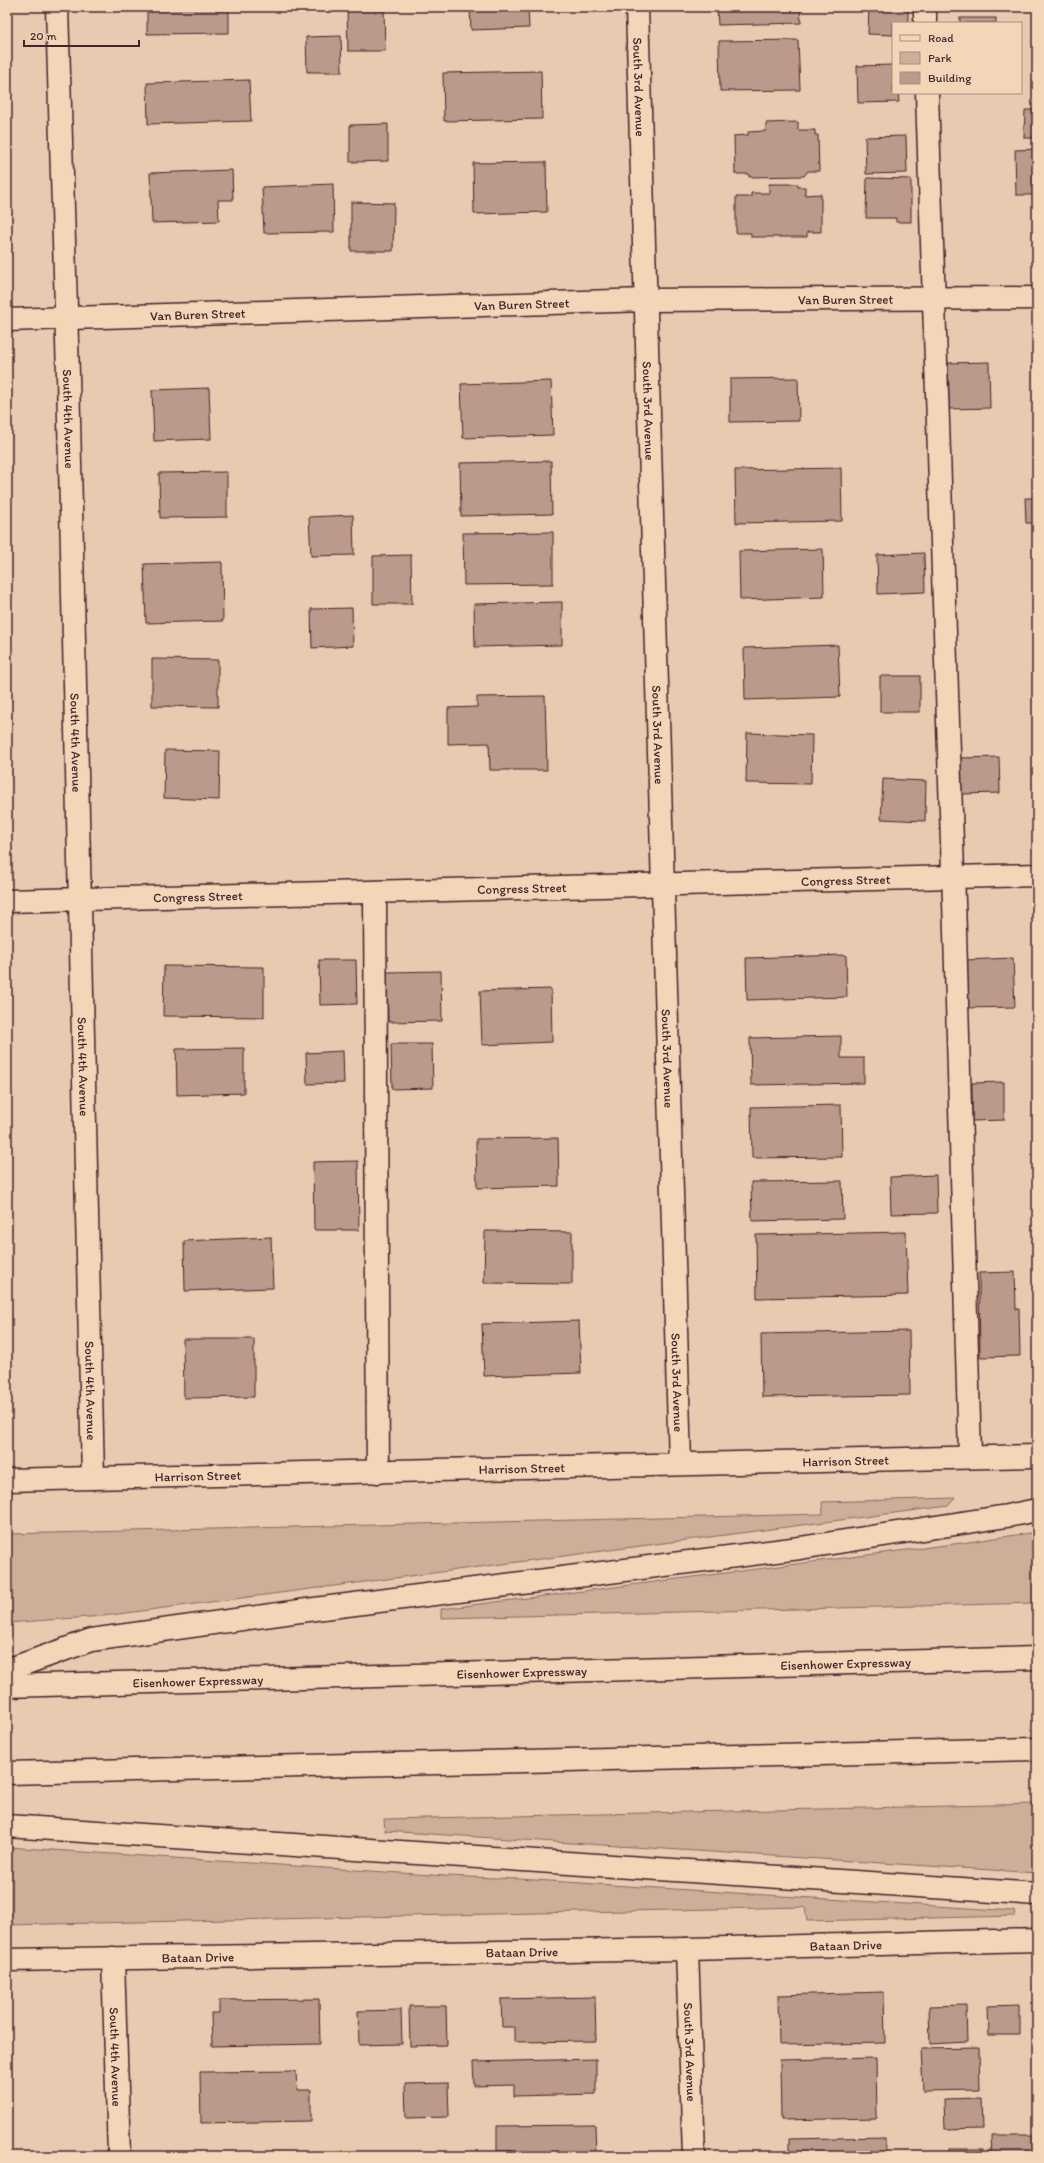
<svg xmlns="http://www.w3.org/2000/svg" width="1044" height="2163" font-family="Itim,sans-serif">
  <rect width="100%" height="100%" fill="#e7cbb0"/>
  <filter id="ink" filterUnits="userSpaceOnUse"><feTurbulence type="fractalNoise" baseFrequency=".025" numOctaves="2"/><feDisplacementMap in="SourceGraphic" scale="8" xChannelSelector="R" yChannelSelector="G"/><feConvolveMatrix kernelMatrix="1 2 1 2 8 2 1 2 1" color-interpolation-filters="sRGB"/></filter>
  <g filter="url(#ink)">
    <!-- green -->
    <g fill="#cdae99" stroke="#8c6662">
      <polygon points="955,1498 948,1506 103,1616 7,1623 7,1534 823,1514 822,1502"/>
      <polygon points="1037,1532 1037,1603 441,1618 441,1609 954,1544"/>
      <polygon points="1037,1804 1037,1873 385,1831 384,1819"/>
      <polygon points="7,1847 446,1876 519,1879 1014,1911 1015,1916 807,1921 805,1907 7,1925"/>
    </g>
    <!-- building -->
    <g fill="#bb9a8b" stroke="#4a1f2b">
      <polygon points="147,7 229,7 229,33 147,34"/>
      <polygon points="347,7 384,7 385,51 348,51"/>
      <polygon points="470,7 528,7 529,28 471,30"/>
      <polygon points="717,7 800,7 801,23 718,25"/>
      <polygon points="869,7 908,7 908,23 893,23 893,35 868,34"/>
      <rect x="960" y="18" width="36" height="5"/>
      <polygon points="341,36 342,72 307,72 306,37"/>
      <polygon points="798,40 800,90 720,91 719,41"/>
      <polygon points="893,65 893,93 898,93 899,102 858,103 857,66"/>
      <polygon points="541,71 542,119 444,121 443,73"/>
      <polygon points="249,80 251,121 148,124 147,83"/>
      <polygon points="1025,110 1037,110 1037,138 1024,138"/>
      <polygon points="798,122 798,130 815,130 815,135 818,135 819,171 808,171 804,176 749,177 749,174 735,174 734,136 748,135 748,132 766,131 766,123"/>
      <polygon points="388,124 388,161 350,162 350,125"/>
      <polygon points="906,136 907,173 866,174 865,137"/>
      <polygon points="1037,149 1037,195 1016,195 1015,150"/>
      <polygon points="546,162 547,212 474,214 473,163"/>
      <polygon points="232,170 233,200 218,200 219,221 152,223 150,173"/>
      <polygon points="867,178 911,179 911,222 896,222 896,218 866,218"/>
      <polygon points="333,184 334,232 264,233 262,187"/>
      <polygon points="769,184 798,184 798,187 805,187 805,195 821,194 821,232 807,232 807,237 751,237 751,233 736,233 736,197 751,197 751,193 769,193"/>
      <polygon points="351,202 394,203 393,251 351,251"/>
      <polygon points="989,362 990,408 949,409 948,363"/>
      <polygon points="798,378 799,421 730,422 730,379"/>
      <polygon points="551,381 553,435 463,438 461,384"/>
      <polygon points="209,388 211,439 154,441 152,390"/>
      <polygon points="551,461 552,514 461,516 460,463"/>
      <polygon points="841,468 842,521 736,523 735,470"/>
      <polygon points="227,472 227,517 160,518 159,473"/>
      <polygon points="1025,498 1037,498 1037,523 1026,523"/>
      <polygon points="353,515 354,555 311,556 309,517"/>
      <polygon points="553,532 553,584 464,585 463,533"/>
      <polygon points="823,549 824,597 740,600 739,551"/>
      <polygon points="924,553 925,592 878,594 877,555"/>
      <polygon points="411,555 412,604 373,604 373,556"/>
      <polygon points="222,562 223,621 146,623 144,564"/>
      <polygon points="562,602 562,645 475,647 474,604"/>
      <polygon points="352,608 353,646 312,648 311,609"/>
      <polygon points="838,645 840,697 745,700 744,648"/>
      <polygon points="152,659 218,660 218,707 152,706"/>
      <rect x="880" y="676" width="40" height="36"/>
      <polygon points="545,696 547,770 490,770 489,743 448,744 448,708 477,707 477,697"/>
      <polygon points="747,733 812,735 811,784 746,783"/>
      <polygon points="165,750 220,751 219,800 164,798"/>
      <polygon points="999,757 1000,793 961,794 960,758"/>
      <polygon points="883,779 926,781 925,821 881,819"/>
      <polygon points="846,955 847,997 747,1000 746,958"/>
      <polygon points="1013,958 1015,1007 966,1008 965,960"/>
      <polygon points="319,960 356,960 357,1004 320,1005"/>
      <polygon points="164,966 264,967 264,1017 163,1016"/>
      <polygon points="441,971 442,1021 388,1022 387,972"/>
      <polygon points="551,989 552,1042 482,1045 480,991"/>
      <polygon points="841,1036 841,1058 864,1058 864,1083 751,1085 750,1038"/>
      <polygon points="391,1044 432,1044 433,1088 392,1089"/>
      <polygon points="244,1048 244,1093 177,1095 176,1049"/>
      <polygon points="343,1051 344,1083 307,1084 306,1053"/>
      <polygon points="1004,1082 1004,1120 972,1121 972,1083"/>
      <polygon points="841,1105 842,1157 752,1158 751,1107"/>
      <polygon points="558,1138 559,1186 477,1188 476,1139"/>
      <polygon points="358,1161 359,1230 314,1230 313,1162"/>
      <polygon points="936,1175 937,1213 891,1214 890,1177"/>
      <polygon points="842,1181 843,1219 752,1221 751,1182"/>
      <polygon points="485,1231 572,1232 572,1284 484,1283"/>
      <polygon points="906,1232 908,1295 757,1298 756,1235"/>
      <polygon points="271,1237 273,1288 185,1291 184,1241"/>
      <polygon points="1015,1272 1016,1309 1019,1309 1020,1356 980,1357 979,1273"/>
      <polygon points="579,1321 581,1373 484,1376 482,1324"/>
      <polygon points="909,1331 910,1395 762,1397 761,1334"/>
      <polygon points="183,1339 254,1339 254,1397 184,1398"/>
      <polygon points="884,1992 885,2043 779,2045 778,1995"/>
      <polygon points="595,1997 596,2041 514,2042 514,2027 502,2027 501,1999"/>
      <polygon points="319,1999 320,2044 212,2046 211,2013 219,2013 219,2000"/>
      <polygon points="966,2005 967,2042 930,2044 929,2006"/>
      <polygon points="1020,2005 1020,2035 989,2035 988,2006"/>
      <polygon points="409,2006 446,2006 447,2045 410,2046"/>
      <polygon points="401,2010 402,2044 359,2045 358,2011"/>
      <polygon points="979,2048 980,2090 923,2091 921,2049"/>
      <polygon points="876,2058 877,2118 781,2120 780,2060"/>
      <polygon points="596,2059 596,2094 514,2096 514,2085 474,2086 473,2062"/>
      <polygon points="296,2071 297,2090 311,2090 311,2121 201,2123 200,2072"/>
      <polygon points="448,2083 449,2117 406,2118 405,2084"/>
      <polygon points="981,2098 982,2128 945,2129 944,2099"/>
      <polygon points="595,2125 596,2156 513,2156 513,2151 497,2151 497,2126"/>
      <polygon points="991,2135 1037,2135 1037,2156 992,2156"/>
      <polygon points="885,2137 885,2156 789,2156 789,2139"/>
      <rect x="948" y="2149" width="36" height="7"/>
    </g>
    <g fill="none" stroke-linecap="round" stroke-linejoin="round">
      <defs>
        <g id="service">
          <polyline points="925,7 925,23"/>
          <polyline points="927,93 955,932 970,1456"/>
          <polyline points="375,892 378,1472"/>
        </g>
        <g id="minor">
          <path id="s1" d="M57,7L68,375L93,1478"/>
          <path id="s2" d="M637,7L680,1463"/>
          <path id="s3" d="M7,320L646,300L1037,298"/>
          <path id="s4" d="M7,901L1037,875"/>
          <path id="s5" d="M687,1949L694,2156"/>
          <path id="s6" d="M113,1958L119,2156"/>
        </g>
        <g id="tertiary">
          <path id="s7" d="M7,1480L1037,1456"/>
          <path id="s8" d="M7,1960L687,1949L1037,1940"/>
        </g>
        <g id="motorway">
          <polyline points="7,1670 91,1640 307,1610 800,1548 1007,1516 1037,1510"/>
          <path id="s9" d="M7,1686L1037,1658"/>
          <polyline points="7,1773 1037,1749"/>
          <polyline points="7,1826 1037,1894"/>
        </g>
      </defs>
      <!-- service casing -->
      <use href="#service" stroke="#4a1f2b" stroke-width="25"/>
      <!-- minor casing -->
      <use href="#minor" stroke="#4a1f2b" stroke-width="25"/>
      <!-- tertiary casing -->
      <use href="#tertiary" stroke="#4a1f2b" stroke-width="25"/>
      <!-- motorway casing -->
      <use href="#motorway" stroke="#4a1f2b" stroke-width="25"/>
      <!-- service -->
      <use href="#service" stroke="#f1d6b8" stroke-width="22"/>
      <!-- minor -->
      <use href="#minor" stroke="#f1d6b8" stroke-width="22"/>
      <!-- tertiary -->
      <use href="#tertiary" stroke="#f1d6b8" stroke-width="22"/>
      <!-- motorway -->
      <use href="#motorway" stroke="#f1d6b8" stroke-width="22"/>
    </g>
  </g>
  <g text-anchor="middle" stroke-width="4" stroke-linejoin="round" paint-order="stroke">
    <!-- street labels -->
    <g font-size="13" fill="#4a1f2b" stroke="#f1d6b8">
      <text dy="5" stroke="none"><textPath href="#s2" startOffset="80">South 3rd Avenue</textPath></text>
      <text dy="5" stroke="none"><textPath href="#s3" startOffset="839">Van Buren Street</textPath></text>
      <text dy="5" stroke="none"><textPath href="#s3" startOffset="515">Van Buren Street</textPath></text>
      <text dy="5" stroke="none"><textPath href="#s3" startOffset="191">Van Buren Street</textPath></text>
      <text dy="5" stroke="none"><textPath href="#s2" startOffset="404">South 3rd Avenue</textPath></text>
      <text dy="5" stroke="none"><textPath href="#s1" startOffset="412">South 4th Avenue</textPath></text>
      <text dy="5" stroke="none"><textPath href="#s2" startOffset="728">South 3rd Avenue</textPath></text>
      <text dy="5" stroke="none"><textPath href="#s1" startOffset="736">South 4th Avenue</textPath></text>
      <text dy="5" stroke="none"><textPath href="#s4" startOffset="839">Congress Street</textPath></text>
      <text dy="5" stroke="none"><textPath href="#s4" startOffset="515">Congress Street</textPath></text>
      <text dy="5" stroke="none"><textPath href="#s4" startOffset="191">Congress Street</textPath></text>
      <text dy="5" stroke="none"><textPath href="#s2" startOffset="1052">South 3rd Avenue</textPath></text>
      <text dy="5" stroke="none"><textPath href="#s1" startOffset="1060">South 4th Avenue</textPath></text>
      <text dy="5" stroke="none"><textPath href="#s2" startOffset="1376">South 3rd Avenue</textPath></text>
      <text dy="5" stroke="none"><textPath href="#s1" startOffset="1384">South 4th Avenue</textPath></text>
      <text dy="5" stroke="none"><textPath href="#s7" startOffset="839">Harrison Street</textPath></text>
      <text dy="5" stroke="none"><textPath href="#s7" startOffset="515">Harrison Street</textPath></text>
      <text dy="5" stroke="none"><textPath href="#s7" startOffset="191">Harrison Street</textPath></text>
      <text dy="5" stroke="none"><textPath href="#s9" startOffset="839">Eisenhower Expressway</textPath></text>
      <text dy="5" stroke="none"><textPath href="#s9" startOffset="515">Eisenhower Expressway</textPath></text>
      <text dy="5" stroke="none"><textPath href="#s9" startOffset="191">Eisenhower Expressway</textPath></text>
      <text dy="5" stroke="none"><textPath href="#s8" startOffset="839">Bataan Drive</textPath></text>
      <text dy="5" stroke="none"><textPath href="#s8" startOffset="515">Bataan Drive</textPath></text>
      <text dy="5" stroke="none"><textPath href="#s8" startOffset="191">Bataan Drive</textPath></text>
      <text dy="5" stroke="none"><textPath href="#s5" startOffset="103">South 3rd Avenue</textPath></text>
      <text dy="5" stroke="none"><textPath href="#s6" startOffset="99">South 4th Avenue</textPath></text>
    </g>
  </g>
  <!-- margin -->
  <rect width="1044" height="2163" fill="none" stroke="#f1d6b8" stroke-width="24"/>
  <rect x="12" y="12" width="1020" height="2139" fill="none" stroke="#4a1f2b" stroke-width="1.5" filter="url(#ink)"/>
  <!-- legend -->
  <rect x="892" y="22" width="130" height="72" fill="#f1d6b8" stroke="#ae8d80"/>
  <rect x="900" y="35" width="20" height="6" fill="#f1d6b8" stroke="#ae8d80"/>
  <text x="928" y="42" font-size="12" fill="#4a1f2b">Road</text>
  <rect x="900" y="52" width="20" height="12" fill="#cdae99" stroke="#ae8d80"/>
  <text x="928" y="62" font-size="12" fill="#4a1f2b">Park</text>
  <rect x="900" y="72" width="20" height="12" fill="#bb9a8b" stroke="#ae8d80"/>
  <text x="928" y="82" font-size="12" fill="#4a1f2b">Building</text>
  <!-- scale -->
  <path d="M24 40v6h115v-6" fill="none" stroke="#4a1f2b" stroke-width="2"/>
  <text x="30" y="40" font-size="12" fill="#4a1f2b" stroke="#f1d6b8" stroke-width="3" paint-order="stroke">20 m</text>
</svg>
